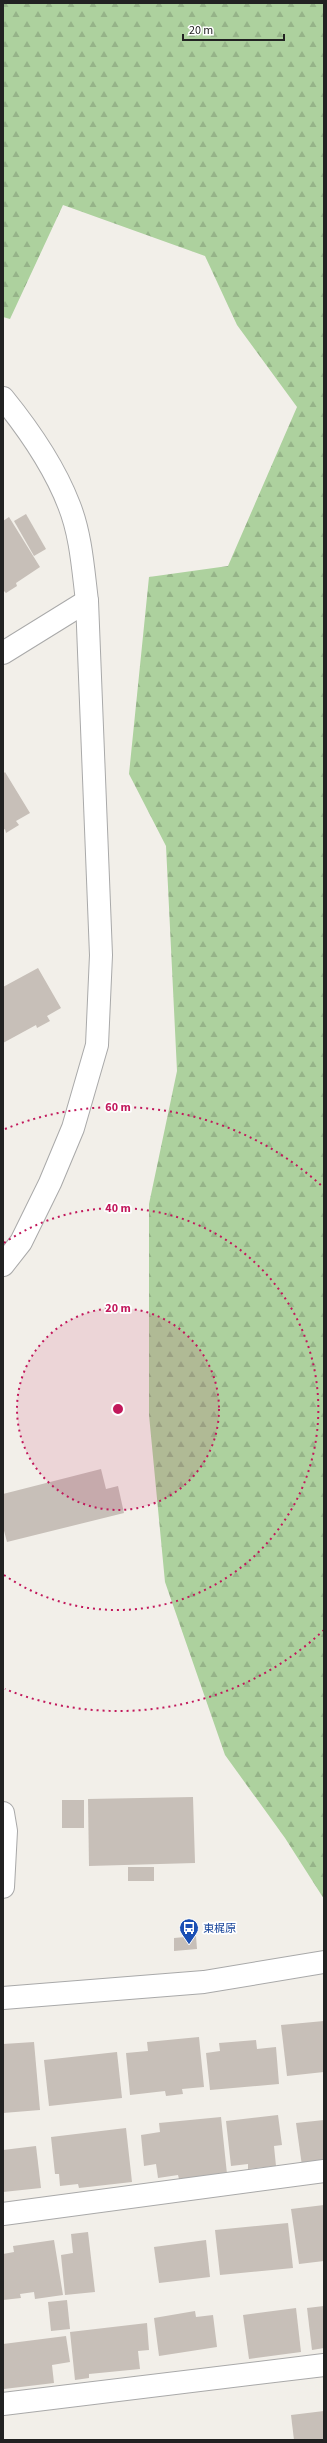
<svg xmlns="http://www.w3.org/2000/svg" width="327" height="2443" font-family="'Source Sans 3','Noto Sans JP',sans-serif">
  <defs>
    <pattern id="forest-firs" width="22" height="20" patternUnits="userSpaceOnUse"><rect width="22" height="20" fill="#add19e"/><path d="M5 1l3.5 6h-7zM16 11l3.5 6h-7z" fill="#95b388"/></pattern>
  </defs>
  <rect width="100%" height="100%" fill="#f2efe9"/>
  <!-- forest -->
  <polygon fill="url(#forest-firs)" points="3,3 324,3 324,1899 285,1838 225,1755 165,1582 149,1415 149,1204 177,1071 166,846 129,774 149,577 228,566 297,407 237,325 205,256 63,205 10,319 3,317"/>
  <!-- building -->
  <g fill="#c7bfb8">
    <polygon points="26,514 46,549 34,556 14,521"/>
    <polygon points="9,517 40,567 16,583 17,586 6,593 3,590 3,521"/>
    <polygon points="5,772 30,813 16,821 19,825 6,833 5,829 3,830 3,774"/>
    <polygon points="38,968 61,1008 47,1016 50,1021 37,1028 36,1025 3,1043 3,987"/>
    <polygon points="101,1469 106,1489 118,1486 124,1513 7,1542 3,1527 3,1494"/>
    <polygon points="193,1797 195,1863 89,1866 88,1799"/>
    <rect x="62" y="1800" width="22" height="28"/>
    <rect x="128" y="1867" width="26" height="14"/>
    <polygon points="196,1936 197,1949 174,1951 174,1938"/>
    <polygon points="324,2021 324,2072 287,2076 281,2025"/>
    <polygon points="199,2037 204,2087 182,2089 183,2094 166,2096 165,2091 130,2095 126,2053 148,2051 147,2042"/>
    <polygon points="256,2040 257,2049 276,2047 279,2084 210,2090 206,2053 220,2051 219,2043"/>
    <polygon points="34,2042 40,2110 3,2113 3,2044"/>
    <polygon points="117,2052 122,2098 49,2106 44,2060"/>
    <polygon points="278,2115 282,2145 274,2146 276,2166 248,2169 248,2164 231,2166 226,2121"/>
    <polygon points="221,2117 227,2174 179,2179 178,2175 158,2178 156,2164 144,2166 141,2135 160,2132 159,2123"/>
    <polygon points="324,2120 324,2163 302,2166 296,2123"/>
    <polygon points="126,2128 132,2182 79,2188 78,2184 60,2186 59,2174 55,2174 51,2137"/>
    <polygon points="36,2146 41,2188 3,2192 3,2150"/>
    <polygon points="324,2205 324,2261 299,2264 291,2209"/>
    <polygon points="288,2223 293,2268 220,2275 215,2230"/>
    <polygon points="88,2232 95,2292 65,2295 61,2255 73,2253 71,2234"/>
    <polygon points="54,2240 63,2295 35,2299 34,2292 20,2294 21,2298 3,2300 3,2254 14,2252 13,2246"/>
    <polygon points="206,2240 210,2277 159,2283 154,2247"/>
    <polygon points="67,2300 70,2329 51,2331 48,2302"/>
    <polygon points="324,2306 324,2348 312,2350 307,2308"/>
    <polygon points="296,2308 301,2352 249,2359 243,2315"/>
    <polygon points="195,2311 196,2317 213,2315 217,2347 159,2356 154,2318"/>
    <polygon points="147,2323 149,2350 138,2351 140,2369 89,2374 89,2378 75,2380 70,2332"/>
    <polygon points="66,2336 70,2362 52,2365 54,2383 4,2389 3,2344"/>
    <polygon points="324,2411 324,2440 294,2440 291,2415"/>
  </g>
  <g fill="none" stroke-linecap="round" stroke-linejoin="round">
    <defs>
      <g id="minor">
        <path d="M3,398C29,430 54,466 69,505C81,535 83,569 87,601L101,955L97,1045L73,1128L50,1183L21,1242L3,1265"/>
        <polyline points="3,653 87,601"/>
        <polyline points="3,1813 6,1831 3,1887"/>
        <polyline points="3,1998 204,1982 324,1962"/>
        <polyline points="3,2214 324,2171"/>
        <polyline points="3,2404 324,2365"/>
      </g>
    </defs>
    <!-- minor casing -->
    <use href="#minor" stroke="#a9a9a9" stroke-width="24"/>
    <!-- minor -->
    <use href="#minor" stroke="#fff" stroke-width="22"/>
  </g>
  <!-- distance rings -->
  <circle cx="118" cy="1409" r="101" fill="#c2185b" fill-opacity=".12"/>
  <g fill="none" stroke="#c2185b" stroke-width="2" stroke-dasharray="2 4">
    <circle cx="118" cy="1409" r="101"/>
    <path d="M4 1243A201 201 0 1 1 4 1575"/>
    <path d="M324 1630A302 302 0 0 1 5 1689M5 1129A302 302 0 0 1 324 1188"/>
  </g>
  <!-- icons -->
  <defs>
    <symbol id="bus-pin" viewBox="-11 -11 22 30"><path d="M0 17L-7.5 6A9.5 9.5 0 1 1 7.5 6Z" fill="#1a4fb4" stroke="#fff"/><path d="M-5-6H5V4H4V6H2V4H-2V6H-4V4H-5ZM-3.5-4V0h7V-4ZM-3.5 1.2v1.5H-2V1.2ZM2 1.2v1.5H3.5V1.2Z" fill="#fff"/></symbol>
  </defs>
  <g fill-rule="evenodd">
    <use href="#bus-pin" x="178" y="1917" width="22" height="30"/>
  </g>
  <g text-anchor="middle" stroke-width="3.5" stroke-linejoin="round" paint-order="stroke">
    <!-- transit labels -->
    <g font-size="11" fill="#164399" stroke="#fff" text-anchor="start">
      <text x="203" y="1932">東梶原</text>
    </g>
  </g>
  <circle cx="118" cy="1409" r="6" fill="#c2185b" stroke="#fff" stroke-width="2"/>
  <g font-size="12" text-anchor="middle" font-weight="bold" fill="#c2185b" stroke="#fff" stroke-width="3.5" stroke-linejoin="round" paint-order="stroke">
    <text x="118" y="1111">60 m</text>
    <text x="118" y="1212">40 m</text>
    <text x="118" y="1312">20 m</text>
  </g>
  <!-- border -->
  <rect width="327" height="2443" fill="none" stroke="#222222" stroke-width="8"/>
  <!-- scale -->
  <path d="M183 34v6h101v-6" fill="none" stroke="#222222" stroke-width="2"/>
  <text x="189" y="34" font-size="12" fill="#222222" stroke="#ffffff" stroke-width="3" paint-order="stroke">20 m</text>
</svg>
